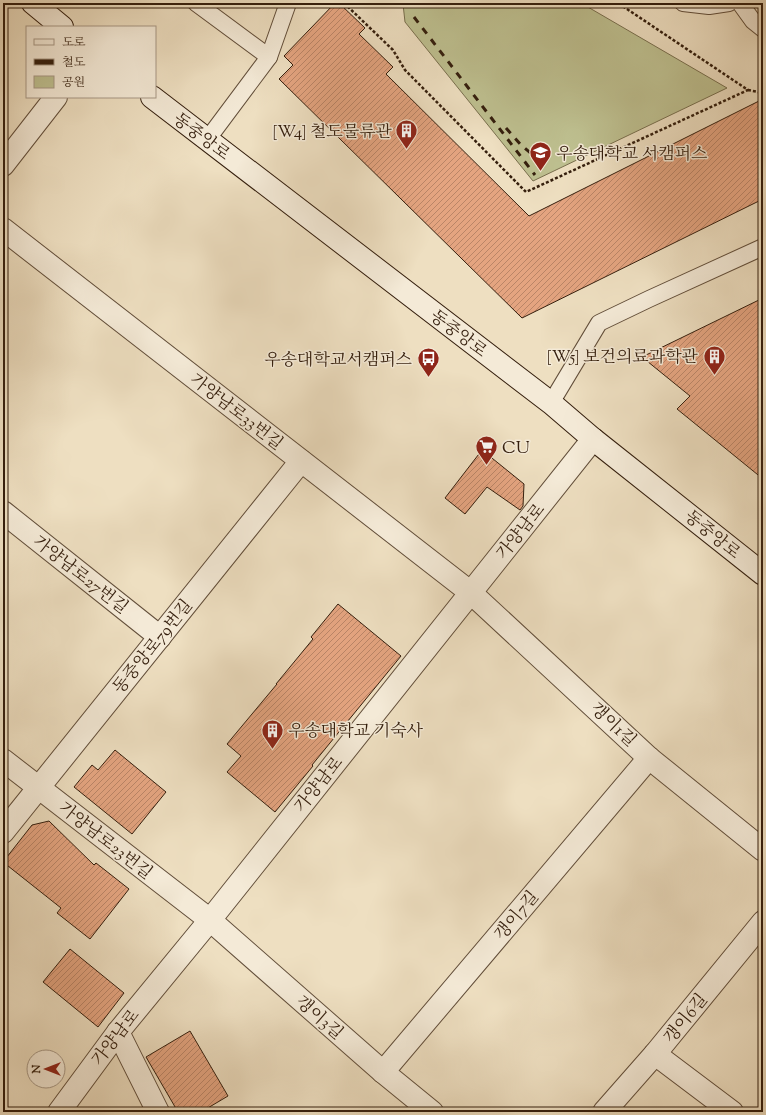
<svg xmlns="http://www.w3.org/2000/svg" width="766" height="1115" font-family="'Sorts Mill Goudy','Noto Serif KR',serif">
  <defs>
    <pattern id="building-hatch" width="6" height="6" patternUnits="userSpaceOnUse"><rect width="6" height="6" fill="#e4a480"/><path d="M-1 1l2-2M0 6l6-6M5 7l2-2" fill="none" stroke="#ba8567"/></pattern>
  </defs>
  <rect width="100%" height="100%" fill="#eedfc1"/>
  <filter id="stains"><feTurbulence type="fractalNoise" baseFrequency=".005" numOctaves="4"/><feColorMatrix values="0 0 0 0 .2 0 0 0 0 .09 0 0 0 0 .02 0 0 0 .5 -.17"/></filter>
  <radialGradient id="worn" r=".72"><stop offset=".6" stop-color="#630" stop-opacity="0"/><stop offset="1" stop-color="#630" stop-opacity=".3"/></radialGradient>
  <!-- green -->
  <polygon fill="#bec090" stroke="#796f4e" points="581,3 727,88 533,181 405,22 403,4"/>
  <!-- building -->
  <g fill="url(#building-hatch)" stroke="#341e0d">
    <polygon points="335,3 339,3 365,28 359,34 393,67 386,74 529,216 763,99 763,199 522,318 279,79 293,65 284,56"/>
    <polygon points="763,298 763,479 677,409 690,396 642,357"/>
    <polygon points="482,450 524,484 523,506 520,510 487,487 465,514 445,498"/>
    <polygon points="338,604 401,656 312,765 313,766 275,812 227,772 241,756 227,744 277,684 276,684 313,639 311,637"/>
    <polygon points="115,750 166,792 132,834 74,787 92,765 98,770"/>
    <polygon points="49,821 94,865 96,863 129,889 90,939 57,913 61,908 3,862 32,825"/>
    <polygon points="70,949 124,993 98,1027 43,982"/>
    <polygon points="190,1031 228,1096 201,1112 178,1112 146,1057"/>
  </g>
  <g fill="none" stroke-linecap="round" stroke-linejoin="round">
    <defs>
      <g id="lane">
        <polyline points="196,3 269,57"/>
        <polyline points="683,3 709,6 729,3"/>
        <polyline points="740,3 753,21 763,29"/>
        <polyline points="207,140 269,57 288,3"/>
        <polyline points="551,403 599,323 649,299 763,247"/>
      </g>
      <g id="street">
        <polyline points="3,165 56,97"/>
        <polyline points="3,229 470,592 649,758 763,850"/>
        <polyline points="3,512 160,637"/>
        <polyline points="3,760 210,920 383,1072 432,1112"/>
        <polyline points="3,832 301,461"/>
        <polyline points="118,1032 158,1112"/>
        <polyline points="655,1054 732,1112"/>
        <polyline points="383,1072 649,758"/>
        <polyline points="59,1112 118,1032 210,920 593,439"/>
        <polyline points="604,1112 655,1054 763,922"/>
      </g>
      <g id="secondary">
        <polyline points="33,3 62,27"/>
        <polyline points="152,97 551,403 593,439 763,574"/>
      </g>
    </defs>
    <!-- lane casing -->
    <use href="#lane" stroke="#624e3a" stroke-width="18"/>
    <!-- street casing -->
    <use href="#street" stroke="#624e3a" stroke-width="24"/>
    <!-- secondary casing -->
    <use href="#secondary" stroke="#341e0d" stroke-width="24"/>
    <!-- path -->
    <g stroke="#341e0d" stroke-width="2.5" stroke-dasharray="3 2" stroke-linecap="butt">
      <polyline points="344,3 393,50 405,70 526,192 748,90 618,3"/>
      <polyline points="748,90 763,93"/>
    </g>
    <!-- lane -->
    <use href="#lane" stroke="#f4ead7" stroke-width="16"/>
    <!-- street -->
    <use href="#street" stroke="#f4ead7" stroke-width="22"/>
    <!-- secondary -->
    <use href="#secondary" stroke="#f4ead7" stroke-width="22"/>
    <!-- rail -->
    <g stroke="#341e0d" stroke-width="3" stroke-dasharray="7 7" stroke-linecap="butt">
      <polyline points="414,17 535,175"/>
      <polyline points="506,128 521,145 546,166"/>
    </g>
  </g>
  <!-- icons -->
  <defs>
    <symbol id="building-pin" viewBox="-11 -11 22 30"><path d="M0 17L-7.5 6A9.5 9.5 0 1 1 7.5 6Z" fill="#8f2418" stroke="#f4ead7"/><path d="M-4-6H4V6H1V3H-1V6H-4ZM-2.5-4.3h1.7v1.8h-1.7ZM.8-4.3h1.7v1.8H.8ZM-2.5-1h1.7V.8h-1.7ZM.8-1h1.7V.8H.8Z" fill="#fff"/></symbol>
    <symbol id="university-pin" viewBox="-11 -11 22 30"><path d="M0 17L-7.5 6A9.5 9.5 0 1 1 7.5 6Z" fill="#8f2418" stroke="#f4ead7"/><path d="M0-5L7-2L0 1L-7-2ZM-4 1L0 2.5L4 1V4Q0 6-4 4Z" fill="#fff"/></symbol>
    <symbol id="bus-pin" viewBox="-11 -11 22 30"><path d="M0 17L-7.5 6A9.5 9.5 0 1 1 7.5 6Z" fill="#8f2418" stroke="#f4ead7"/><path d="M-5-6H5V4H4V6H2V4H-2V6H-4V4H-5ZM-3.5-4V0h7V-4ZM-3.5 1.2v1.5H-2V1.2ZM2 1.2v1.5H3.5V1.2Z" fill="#fff"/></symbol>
    <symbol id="supermarket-pin" viewBox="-11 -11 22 30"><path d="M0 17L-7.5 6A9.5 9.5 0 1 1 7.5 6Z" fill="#8f2418" stroke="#f4ead7"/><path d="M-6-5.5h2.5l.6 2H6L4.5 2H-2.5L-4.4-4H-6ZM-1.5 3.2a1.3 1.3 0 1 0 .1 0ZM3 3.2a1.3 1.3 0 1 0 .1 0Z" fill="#fff"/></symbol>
  </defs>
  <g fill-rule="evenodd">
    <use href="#building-pin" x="394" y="118" width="25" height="34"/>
    <use href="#university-pin" x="528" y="140" width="25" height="34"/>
    <use href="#building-pin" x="702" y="344" width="25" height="34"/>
    <use href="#bus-pin" x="416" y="346" width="25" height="34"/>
    <use href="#supermarket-pin" x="474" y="434" width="25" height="34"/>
    <use href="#building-pin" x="260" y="718" width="25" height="34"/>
  </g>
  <g text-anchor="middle" stroke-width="3" stroke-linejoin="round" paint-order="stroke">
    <!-- poi labels -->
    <g font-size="17" fill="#341e0d" stroke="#f4ead7" text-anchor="end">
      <text x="392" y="137">[W4] 철도물류관</text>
      <text x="556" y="159" text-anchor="start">우송대학교 서캠퍼스</text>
      <text x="698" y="362">[W5] 보건의료과학관</text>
      <text x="412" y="365">우송대학교서캠퍼스</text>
      <text x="502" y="453" text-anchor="start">CU</text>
      <text x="288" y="736" text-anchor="start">우송대학교 기숙사</text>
    </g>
    <!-- street labels -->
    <g font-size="17" fill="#341e0d" stroke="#f4ead7">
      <text transform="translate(202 136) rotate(37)" y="6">동중앙로</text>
      <text transform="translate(459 333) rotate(37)" y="6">동중앙로</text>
      <text transform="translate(237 411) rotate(38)" y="6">가양남로33번길</text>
      <text transform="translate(520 531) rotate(-51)" y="6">가양남로</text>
      <text transform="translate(713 534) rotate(39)" y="6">동중앙로</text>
      <text transform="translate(81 574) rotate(38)" y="6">가양남로27번길</text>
      <text transform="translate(152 646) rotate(-51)" y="6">동중앙로79번길</text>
      <text transform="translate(614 724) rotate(43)" y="6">갱이1길</text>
      <text transform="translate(318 784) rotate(-51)" y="6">가양남로</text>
      <text transform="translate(106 840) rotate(38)" y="6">가양남로23번길</text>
      <text transform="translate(516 915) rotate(-50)" y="6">갱이7길</text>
      <text transform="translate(320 1017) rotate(41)" y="6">갱이3길</text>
      <text transform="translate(685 1018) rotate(-51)" y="6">갱이6길</text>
      <text transform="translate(115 1037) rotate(-52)" y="6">가양남로</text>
    </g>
  </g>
  <!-- margin -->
  <rect width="766" height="1115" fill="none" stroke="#eedfc1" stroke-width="16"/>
  <rect x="4" y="4" width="758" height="1107" fill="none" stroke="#341e0d" stroke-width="2"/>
  <rect x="8" y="8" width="750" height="1099" fill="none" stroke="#341e0d"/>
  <!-- legend -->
  <rect x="26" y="26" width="130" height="72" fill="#f4ead7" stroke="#a79886"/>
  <rect x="34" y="39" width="20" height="6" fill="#f4ead7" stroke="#a79886"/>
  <text x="62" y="46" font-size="12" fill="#341e0d">도로</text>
  <rect x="34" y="59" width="20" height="6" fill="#341e0d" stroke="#a79886"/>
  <text x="62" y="66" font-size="12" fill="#341e0d">철도</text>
  <rect x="34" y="76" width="20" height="12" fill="#bec090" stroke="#a79886"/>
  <text x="62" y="86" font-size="12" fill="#341e0d">공원</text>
  <!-- north arrow -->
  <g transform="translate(46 1069) rotate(270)"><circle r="19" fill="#f4ead7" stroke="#a79886"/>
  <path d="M0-3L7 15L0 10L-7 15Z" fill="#8f2418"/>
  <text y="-6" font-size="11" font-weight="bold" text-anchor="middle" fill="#341e0d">N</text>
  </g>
  <rect width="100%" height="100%" filter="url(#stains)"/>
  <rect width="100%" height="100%" fill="url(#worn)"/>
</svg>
